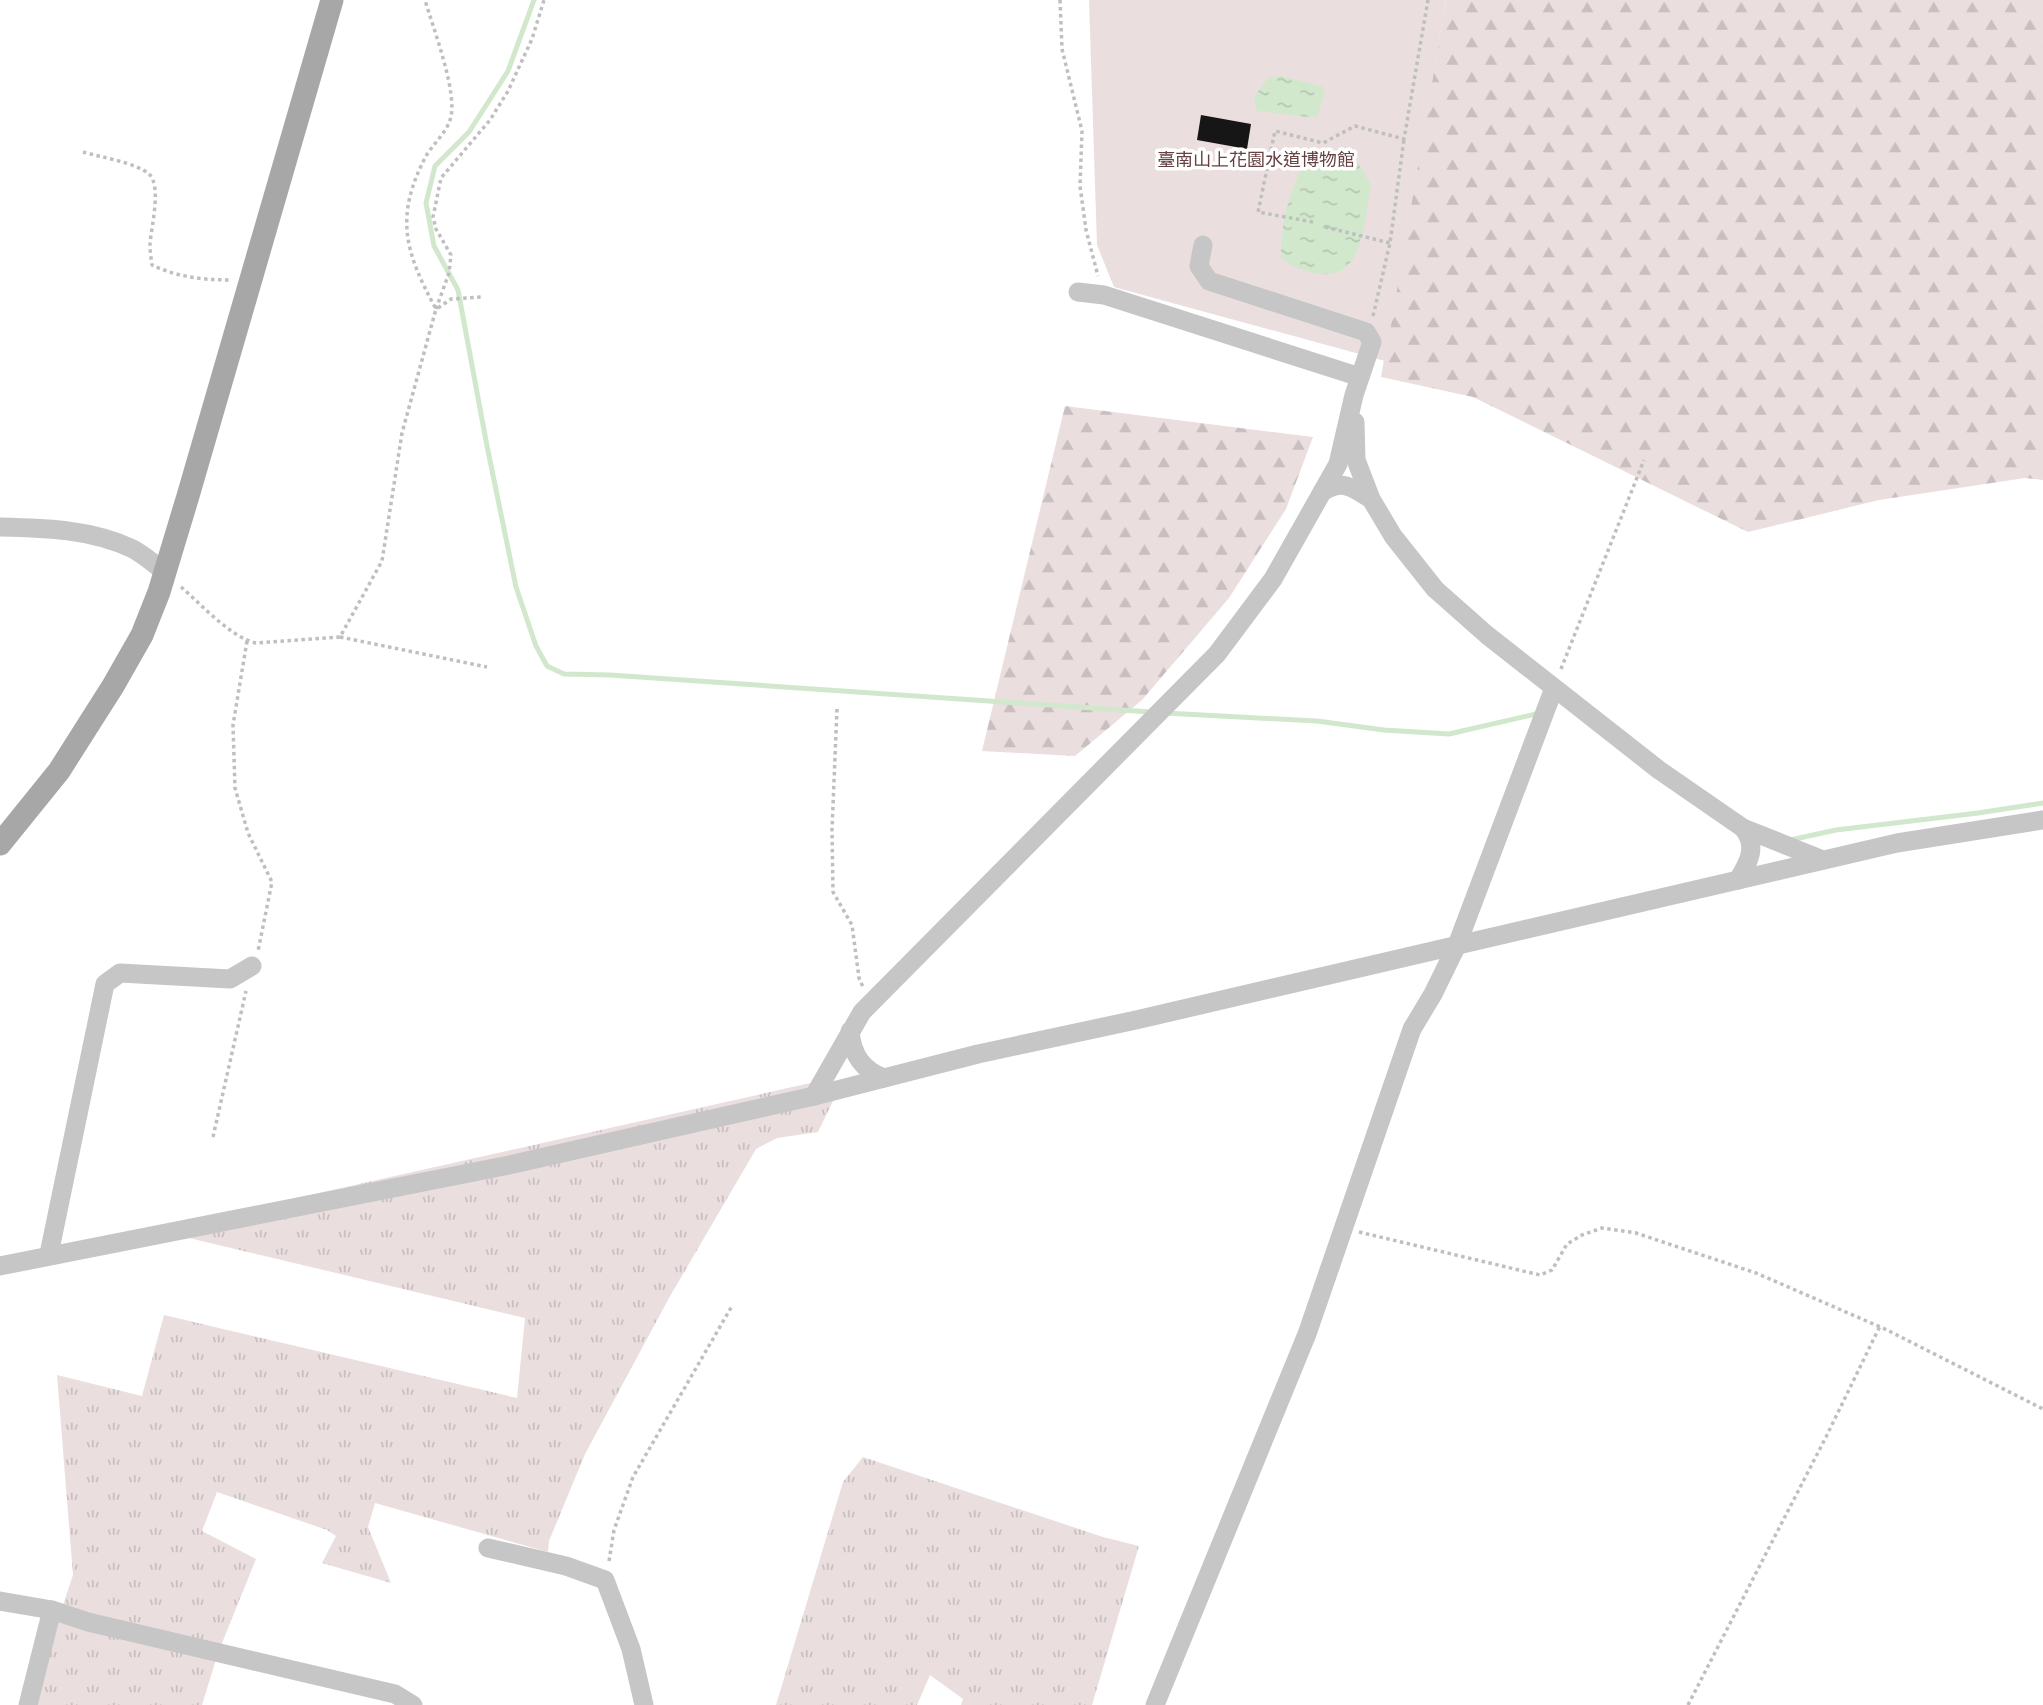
<svg xmlns="http://www.w3.org/2000/svg" width="2043" height="1705" font-family="Commissioner,'Noto Sans TC',sans-serif">
  <defs>
    <pattern id="grass-tufts" width="24" height="20" patternUnits="userSpaceOnUse" patternTransform="scale(1.75)"><rect width="24" height="20" fill="#eadedf"/><path d="M3 7l-1-3M5 7V3M7 7l1-3M15 17l-1-3M17 17v-4M19 17l1-3" fill="none" stroke="#c9bfc0"/></pattern>
    <pattern id="forest-firs" width="22" height="20" patternUnits="userSpaceOnUse" patternTransform="scale(1.75)"><rect width="22" height="20" fill="#eadedf"/><path d="M5 1l3.5 6h-7zM16 11l3.5 6h-7z" fill="#c9bfc0"/></pattern>
    <pattern id="water-ripples" width="26" height="14" patternUnits="userSpaceOnUse" patternTransform="scale(1.75)"><rect width="26" height="14" fill="#d1e8cd"/><path d="M2 4q2-2 4 0t4 0M15 11q2-2 4 0t4 0" fill="none" stroke="#b4c7b0"/></pattern>
  </defs>
  <rect width="100%" height="100%" fill="#fff"/>
  <!-- grass -->
  <g fill="url(#grass-tufts)">
    <polygon points="824,1080 835,1097 818,1132 777,1138 756,1149 669,1298 585,1454 549,1541 548,1552 375,1503 368,1527 391,1583 322,1563 336,1536 327,1530 217,1492 202,1531 256,1559 218,1653 202,1705 36,1705 60,1614 73,1575 57,1375 142,1396 164,1315 517,1398 525,1318 185,1237 189,1222"/>
    <polygon points="863,1457 1103,1537 1139,1546 1092,1705 961,1705 963,1699 930,1675 917,1705 776,1705 843,1482"/>
  </g>
  <!-- forest -->
  <g fill="url(#forest-firs)">
    <polygon points="1446,0 2043,0 2043,480 2025,478 1879,500 1748,532 1473,397 1381,377"/>
    <polygon points="1065,406 1313,437 1286,509 1229,598 1142,700 1075,756 982,751"/>
  </g>
  <!-- park -->
  <polygon fill="#eadedf" points="1089,0 1446,0 1385,361 1114,287 1097,245"/>
  <!-- water -->
  <g fill="url(#water-ripples)">
    <polygon points="1282,76 1323,87 1325,93 1317,116 1307,117 1257,111 1254,97 1269,77"/>
    <path d="M1309,155L1359,164L1371,185C1364,219 1365,284 1315,273C1301,269 1292,267 1281,258C1280,222 1291,185 1309,155Z"/>
  </g>
  <g fill="none" stroke-linecap="round" stroke-linejoin="round">
    <!-- stream -->
    <g stroke="#d1e8cd" stroke-width="5">
      <polyline points="534,0 508,71 469,132 435,166 426,203 434,246 458,290 487,446 516,587 536,646 547,666 564,674 610,675 1151,712"/>
      <polyline points="1165,713 1317,721 1384,730 1449,734 1540,713"/>
      <polyline points="1790,840 1836,830 1978,813 2043,803"/>
    </g>
  </g>
  <!-- building -->
  <polygon fill="#161616" points="1201,115 1251,124 1247,149 1197,140"/>
  <g fill="none" stroke-linecap="round" stroke-linejoin="round">
    <!-- path -->
    <g stroke="#bfbfbf" stroke-width="3.5" stroke-dasharray="3.5 3.5" stroke-linecap="butt">
      <polyline points="1060,0 1062,49 1082,131 1080,186 1086,230 1098,276"/>
      <path d="M83,152C100,157 137,163 149,174C162,186 151,228 150,244C150,251 151,258 152,265C177,277 203,280 231,280"/>
      <polyline points="1313,222 1258,212 1275,131 1323,143 1355,126 1404,139 1428,0"/>
      <polyline points="1325,227 1390,243"/>
      <polyline points="438,308 451,299 482,297"/>
      <polyline points="436,309 449,273 451,255 436,229 433,217 441,178 490,120 508,91 532,39 544,0"/>
      <polyline points="1373,316 1390,243 1404,139"/>
      <path d="M181,587C201,604 230,637 256,643L340,637L382,561L402,433L436,309C405,252 394,217 426,156C433,144 446,133 450,120C459,95 433,28 425,0"/>
      <polyline points="340,637 487,667"/>
      <polyline points="247,641 233,725 235,788 248,833 272,882 258,951"/>
      <polyline points="1561,669 1644,460"/>
      <polyline points="837,709 832,830 833,892 852,925 859,978 863,987"/>
      <polyline points="213,1137 246,991"/>
      <polyline points="1359,1232 1540,1275 1552,1270 1567,1244 1582,1235 1602,1228 1636,1233 1756,1273 1885,1329 2043,1409"/>
      <polyline points="609,1561 614,1530 633,1477 732,1306"/>
      <polyline points="1688,1705 1826,1437 1880,1326"/>
    </g>
    <!-- minor -->
    <g stroke="#c6c6c6" stroke-width="19">
      <polyline points="1078,292 1104,295 1360,377"/>
      <polyline points="1355,422 1356,460 1371,499 1393,536 1435,589 1487,635 1659,770 1743,828 1823,860"/>
      <path d="M1322,492C1344,479 1351,487 1371,499"/>
      <path d="M0,527C45,528 91,529 133,549C144,555 154,564 164,571"/>
      <path d="M1738,880C1749,862 1758,846 1743,828"/>
      <path d="M850,1031C852,1054 862,1070 884,1078"/>
      <polyline points="814,1096 862,1012 1217,654 1273,579 1338,464 1354,395 1372,342 1366,332 1209,281 1199,266 1203,245"/>
      <polyline points="49,1254 105,984 120,973 230,979 252,966"/>
      <polyline points="0,1266 509,1165 814,1096 978,1054 1136,1020 1897,843 2043,820"/>
      <polyline points="488,1548 566,1566 605,1580 631,1649 644,1705"/>
      <polyline points="0,1601 52,1610 88,1622 395,1694 413,1705"/>
      <polyline points="28,1705 52,1610"/>
      <polyline points="1155,1705 1307,1334 1412,1029 1433,994 1457,945 1554,688"/>
    </g>
    <!-- major -->
    <polyline stroke="#a7a7a7" stroke-width="23" points="0,844 59,771 113,686 142,635 159,592 188,496 332,0"/>
  </g>
  <g text-anchor="middle" stroke-width="7" stroke-linejoin="round" paint-order="stroke">
    <!-- park labels -->
    <g font-size="18" fill="#664142" stroke="#fff">
      <text x="1256" y="166">臺南山上花園水道博物館</text>
    </g>
  </g>
</svg>
